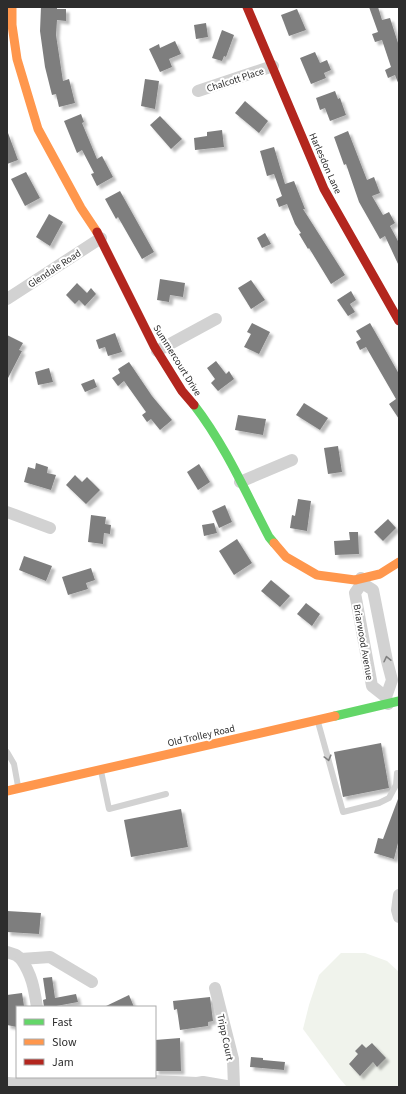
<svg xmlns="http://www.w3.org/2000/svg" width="406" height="1094" font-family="'Source Sans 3',sans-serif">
  <defs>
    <filter id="shadow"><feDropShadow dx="3.5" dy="3.5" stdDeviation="1" flood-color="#0004"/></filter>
  </defs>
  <rect width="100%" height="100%" fill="#fff"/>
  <!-- green -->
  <polygon fill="#f0f3ec" points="341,953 365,953 387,961 399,972 399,1087 347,1087 340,1079 303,1029 309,1005 319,975"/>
  <!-- building -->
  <g fill="#7e7e7e" filter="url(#shadow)">
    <polygon points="41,7 57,7 57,9 66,9 66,21 57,20 56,35 63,81 69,79 75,103 59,107 56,94 52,95 45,67 40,31"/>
    <polygon points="369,7 378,7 382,20 390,18 399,46 399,85 395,75 388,78 385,70 391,67 382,40 375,42 372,34 378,32"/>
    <polygon points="297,9 306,30 289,36 281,15"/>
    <polygon points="206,23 208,37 196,39 194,25"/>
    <polygon points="222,30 234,35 226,57 224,56 222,61 212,58"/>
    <polygon points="175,41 181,54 169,59 172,67 160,72 149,49 159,44 160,48"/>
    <polygon points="315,52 320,63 327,60 331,70 324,73 326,78 311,84 300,58"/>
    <polygon points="145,79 159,81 155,109 141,106"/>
    <polygon points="335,91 338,99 340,98 346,115 330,121 325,108 320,110 316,98"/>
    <polygon points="245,101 268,121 259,133 235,113"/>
    <polygon points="81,114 84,122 82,123 97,159 102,156 113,177 97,186 91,174 94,173 82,150 77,153 64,121"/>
    <polygon points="160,116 182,139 171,149 150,125"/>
    <polygon points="222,130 224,147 195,150 194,138 207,136 207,132"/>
    <polygon points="348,131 367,180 374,177 380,193 372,196 383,215 389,212 395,223 390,226 399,243 399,266 385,236 380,239 359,202 346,164 344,165 334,137"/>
    <polygon points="7,133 8,133 18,160 7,164"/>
    <polygon points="274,147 285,184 294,181 305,209 303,209 345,275 331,284 309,248 308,249 299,234 301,233 295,224 287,204 279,207 276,199 282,196 274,174 267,176 260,151"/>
    <polygon points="26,172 40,198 25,206 11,179"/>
    <polygon points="120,191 154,252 142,259 118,217 116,219 105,199"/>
    <polygon points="49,214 63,222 50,246 36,237"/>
    <polygon points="265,233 271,244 262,248 257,238"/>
    <polygon points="160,279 185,283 183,297 170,295 169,302 157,300"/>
    <polygon points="251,280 265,300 251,309 238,288"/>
    <polygon points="77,283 87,293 91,288 96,294 85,306 79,300 75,304 66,295"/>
    <polygon points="351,291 356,300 350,304 355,312 348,316 337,300"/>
    <polygon points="252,323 270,332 259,354 244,347 251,334 247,332"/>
    <polygon points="370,323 399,374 399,419 389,404 396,399 366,347 360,350 356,342 361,339 356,331"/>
    <polygon points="115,333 122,352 108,356 105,347 99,349 96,340"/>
    <polygon points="7,335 23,343 19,350 22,351 7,380"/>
    <polygon points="216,361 226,374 229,371 234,379 218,391 211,383 215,379 207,368"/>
    <polygon points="129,362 152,396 172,420 160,430 151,419 147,422 142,415 146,412 124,381 118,386 112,378 120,373 118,369"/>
    <polygon points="49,368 53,382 38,385 35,372"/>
    <polygon points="94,379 97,387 85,392 81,384"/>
    <polygon points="304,403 328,418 320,430 296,415"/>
    <polygon points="238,415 266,419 263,435 235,430"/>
    <polygon points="338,446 342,472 328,474 324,448"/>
    <polygon points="36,463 48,467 47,473 56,475 51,490 24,482 28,467 35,469"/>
    <polygon points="199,464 210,482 198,490 187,472"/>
    <polygon points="75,475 82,482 87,477 100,490 86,504 66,485"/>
    <polygon points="298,499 311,501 307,531 290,528 292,515 295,516"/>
    <polygon points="225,505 232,522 219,528 212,511"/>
    <polygon points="91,515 106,517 105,524 111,525 110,534 104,533 103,544 88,542"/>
    <polygon points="388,519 396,528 383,541 374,532"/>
    <polygon points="214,523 217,533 204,536 202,525"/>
    <polygon points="349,532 358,532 359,554 335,555 334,541 350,540"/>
    <polygon points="237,539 252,563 234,575 219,551"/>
    <polygon points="24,556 52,566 46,581 19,570"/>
    <polygon points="91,568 95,580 86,583 88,589 68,595 62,577"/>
    <polygon points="271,580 290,596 280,607 261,591"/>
    <polygon points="306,603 320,614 312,626 297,614"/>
    <polygon points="381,743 389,788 343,797 334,752"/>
    <polygon points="398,799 399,839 394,859 374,853 378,838 383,839"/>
    <polygon points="181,809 188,847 131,857 124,820"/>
    <polygon points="7,911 41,913 39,934 7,932"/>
    <polygon points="52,977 55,998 76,994 78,1002 51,1007 44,1007 43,1000 46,999 43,978"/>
    <polygon points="22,993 24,1006 17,1007 17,1027 7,1025 7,995"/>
    <polygon points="129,995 134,1007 104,1007"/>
    <polygon points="210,997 213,1021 208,1022 208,1026 180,1030 177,1009 174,1010 173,1001"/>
    <polygon points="180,1038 181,1071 155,1071 155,1040"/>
    <polygon points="372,1043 386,1058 377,1067 373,1062 360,1076 349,1064 358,1054 355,1051 362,1044 366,1048"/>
    <polygon points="251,1057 263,1058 263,1060 285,1062 284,1070 250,1067"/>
  </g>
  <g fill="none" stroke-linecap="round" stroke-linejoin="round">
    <!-- lane -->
    <g stroke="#d2d2d2" stroke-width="6">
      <polyline points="318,722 343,812 379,803 389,798 396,785 397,773 399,773"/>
      <polyline points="7,752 14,764 18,786"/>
      <polyline points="101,771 109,809 166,794"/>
    </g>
    <!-- street -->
    <g stroke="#d2d2d2" stroke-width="12">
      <polyline points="198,91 273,66"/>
      <polyline points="7,299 101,238"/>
      <polyline points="157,351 216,319"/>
      <polyline points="240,482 292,460"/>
      <polyline points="7,512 50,528"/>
      <polyline points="361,578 362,583 355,593 372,686 386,697"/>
      <polyline points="362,583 373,590 387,661 392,680 386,697 388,704"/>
      <polyline points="399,895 397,910 399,917"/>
      <polyline points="7,952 16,955 21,959 50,957 92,982"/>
      <path d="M21,959C32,975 34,988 37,1007"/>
      <polyline points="215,988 233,1059 234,1087"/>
      <polyline points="7,1083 25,1084 60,1081 77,1080 86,1082 132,1080 197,1083 203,1082 232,1087"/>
    </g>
    <!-- fast -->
    <g stroke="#63d668" stroke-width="9">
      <path d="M194,405C225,445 246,493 269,537L274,543"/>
      <polyline points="335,716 399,701"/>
    </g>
    <!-- slow -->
    <g stroke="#ff974d" stroke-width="9">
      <polyline points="12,7 12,25 17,59 38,129 81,208 97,232"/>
      <polyline points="274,543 286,557 317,575 355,580 380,574 399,562"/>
      <polyline points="7,791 335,716"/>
    </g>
    <!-- jam -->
    <g stroke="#b3261e" stroke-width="9">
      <polyline points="247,7 324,189 399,321"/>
      <polyline points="97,232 154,346 182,391 194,405"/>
    </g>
  </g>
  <!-- one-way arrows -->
  <defs><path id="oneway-chevron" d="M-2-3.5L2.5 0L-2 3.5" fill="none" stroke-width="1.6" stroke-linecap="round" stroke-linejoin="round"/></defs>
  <g stroke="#808080">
    <use href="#oneway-chevron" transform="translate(387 659) rotate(-103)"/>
    <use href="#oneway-chevron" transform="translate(328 758) rotate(75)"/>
  </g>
  <g text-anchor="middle" stroke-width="4" stroke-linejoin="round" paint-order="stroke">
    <!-- street labels -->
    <g font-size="10" fill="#2d2d2d" stroke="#fff">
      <text transform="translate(235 79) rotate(-18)" y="4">Chalcott Place</text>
      <text transform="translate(326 163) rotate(66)" y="4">Harlesdon Lane</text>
      <text transform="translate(54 268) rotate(-33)" y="4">Glendale Road</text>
      <text transform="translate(178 360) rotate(58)" y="4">Summercourt Drive</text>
      <text transform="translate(364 642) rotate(80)" y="4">Briarwood Avenue</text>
      <text transform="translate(201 735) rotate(-13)" y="4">Old Trolley Road</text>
      <text transform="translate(226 1037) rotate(78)" y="4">Tripp Court</text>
    </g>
  </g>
  <!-- border -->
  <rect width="406" height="1094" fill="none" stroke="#2d2d2d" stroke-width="16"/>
  <!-- legend -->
  <rect x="16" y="1006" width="140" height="72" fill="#ffffff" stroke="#ababab"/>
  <rect x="24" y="1019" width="20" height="6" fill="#63d668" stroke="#ababab"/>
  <text x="52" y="1026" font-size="12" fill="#2d2d2d">Fast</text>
  <rect x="24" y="1039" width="20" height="6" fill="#ff974d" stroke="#ababab"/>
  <text x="52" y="1046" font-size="12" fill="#2d2d2d">Slow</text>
  <rect x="24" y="1059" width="20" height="6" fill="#b3261e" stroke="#ababab"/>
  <text x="52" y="1066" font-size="12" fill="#2d2d2d">Jam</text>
</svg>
